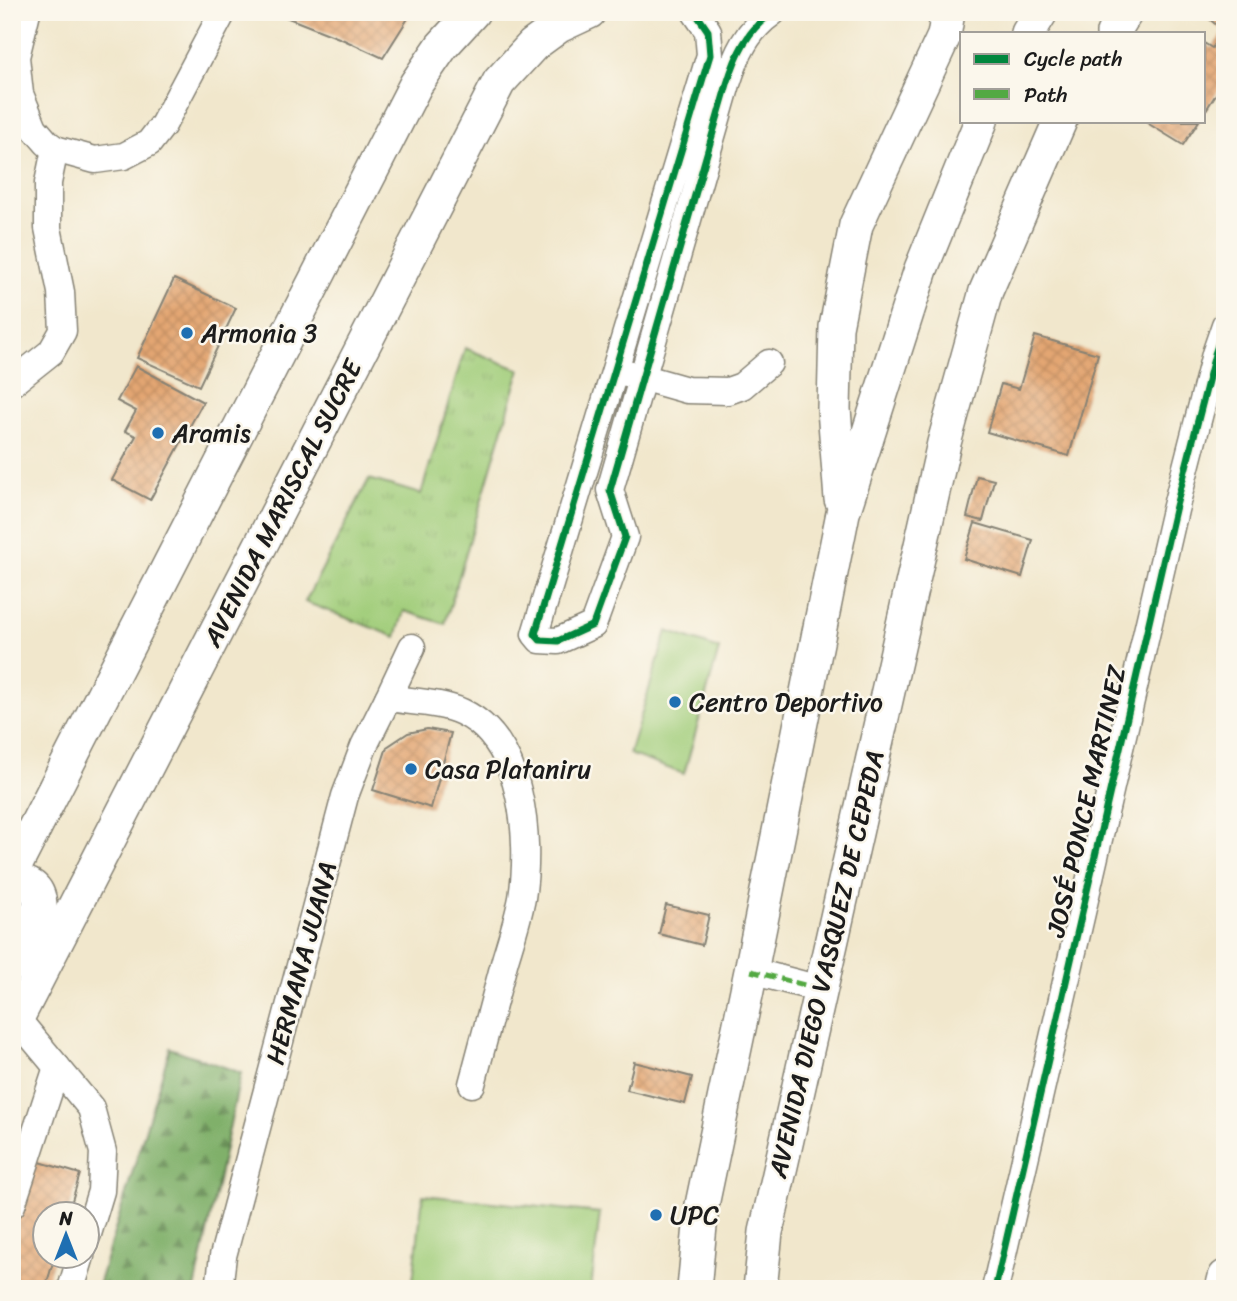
<svg xmlns="http://www.w3.org/2000/svg" width="1237" height="1301" font-family="Sriracha,sans-serif">
  <defs>
    <pattern id="grass-tufts" width="24" height="20" patternUnits="userSpaceOnUse" patternTransform="scale(1.75)"><rect width="24" height="20" fill="#a1cd7a"/><path d="M3 7l-1-3M5 7V3M7 7l1-3M15 17l-1-3M17 17v-4M19 17l1-3" fill="none" stroke="#8aaf69"/></pattern>
    <pattern id="forest-firs" width="22" height="20" patternUnits="userSpaceOnUse" patternTransform="scale(1.75)"><rect width="22" height="20" fill="#80b06a"/><path d="M5 1l3.5 6h-7zM16 11l3.5 6h-7z" fill="#688e56"/></pattern>
    <pattern id="building-cross-hatch" width="8" height="8" patternUnits="userSpaceOnUse" patternTransform="scale(1.75)"><rect width="8" height="8" fill="#e3a672"/><path d="M0 0l8 8M0 8l8-8" fill="none" stroke="#c28e62"/></pattern>
  </defs>
  <rect width="100%" height="100%" fill="#fbf7ec"/>
  <filter id="ink" filterUnits="userSpaceOnUse"><feTurbulence type="fractalNoise" baseFrequency=".0143" numOctaves="2"/><feDisplacementMap in="SourceGraphic" scale="14" xChannelSelector="R" yChannelSelector="G"/><feConvolveMatrix kernelMatrix="1 2 1 2 8 2 1 2 1" color-interpolation-filters="sRGB"/></filter>
  <filter id="wash" filterUnits="userSpaceOnUse"><feTurbulence type="fractalNoise" baseFrequency=".00686" numOctaves="4" result="noise"/><feDisplacementMap in="SourceGraphic" scale="28" xChannelSelector="R" yChannelSelector="G"/><feGaussianBlur stdDeviation="1.57" result="paint"/><feColorMatrix in="noise" values="0 0 0 0 0 0 0 0 0 0 0 0 0 0 0 0 0 1.4 0 .05"/><feComposite in="paint" operator="in"/></filter>
  <g filter="url(#wash)">
    <rect width="100%" height="100%" fill="#f1e7cc"/>
    <!-- grass -->
    <polygon fill="url(#grass-tufts)" stroke="#5e744b" stroke-width="2" points="465,348 520,370 445,624 404,611 396,637 305,602 369,479 421,494"/>
    <!-- forest -->
    <polygon fill="url(#forest-firs)" stroke="#4e6643" stroke-width="2" points="170,1048 241,1073 195,1289 97,1289"/>
    <!-- pitch -->
    <g fill="#a1cd7a" stroke="#5e744b" stroke-width="2">
      <polygon points="667,631 719,649 684,774 629,754"/>
      <polygon points="423,1195 600,1213 591,1289 412,1289"/>
    </g>
    <g id="blocks">
      <!-- building -->
      <g fill="url(#building-cross-hatch)">
        <polygon points="273,12 412,12 383,58 344,40"/>
        <polygon points="1201,12 1225,12 1225,32"/>
        <polygon points="1221,35 1225,38 1225,80 1204,113 1204,43 1212,48"/>
        <polygon points="1144,121 1199,121 1183,145"/>
        <polygon points="174,279 236,308 199,386 137,358"/>
        <polygon points="1035,336 1098,354 1069,456 987,432 1001,384 1019,389"/>
        <polygon points="136,366 203,402 150,500 112,480 136,436 125,431 136,411 117,401"/>
        <polygon points="977,476 994,480 983,521 967,517"/>
        <polygon points="975,523 1033,540 1022,577 964,559"/>
        <polygon points="427,729 451,733 431,808 373,790 387,747 408,733"/>
        <polygon points="666,905 709,915 702,945 659,934"/>
        <polygon points="634,1062 692,1077 685,1104 627,1090"/>
        <polygon points="33,1160 80,1174 68,1214 46,1214 46,1256 55,1256 45,1289 12,1289 12,1228"/>
      </g>
    </g>
  </g>
  <g filter="url(#ink)">
    <use href="#blocks" fill-opacity="0" stroke="#868274" stroke-width="2"/>
    <g fill="none" stroke-linecap="round" stroke-linejoin="round">
      <defs>
        <g id="minor">
          <polyline points="27,12 16,57 20,94 34,128 47,143 55,149 95,160 124,156 149,143 163,125 223,12"/>
          <path d="M695,12L708,31L710,55L535,634L540,640L558,641L593,625L625,537L610,490L727,84C736,55 747,30 773,12"/>
          <polyline points="627,373 687,390 728,391 742,386 769,363"/>
          <polyline points="12,383 51,352 63,331 61,292 48,228 48,183 55,149"/>
          <path d="M388,698C412,702 440,702 462,712C524,741 531,839 522,898C518,919 511,940 505,960C494,1001 483,1043 472,1084"/>
          <polyline points="751,971 820,989"/>
          <polyline points="17,1019 91,1108 103,1152 101,1191 88,1234"/>
          <polyline points="12,1205 57,1067"/>
          <polyline points="71,1289 81,1256"/>
          <polyline points="219,1289 223,1256 345,796 364,746 388,698 412,647"/>
          <polyline points="995,1289 1175,510 1215,354 1225,325"/>
        </g>
        <g id="major">
          <polyline points="1028,33 1041,12"/>
          <polyline points="1113,33 1126,12"/>
          <polyline points="841,499 834,409 836,327 856,225 944,36 948,12"/>
          <polyline points="12,872 416,84 442,46 473,12"/>
          <path d="M12,882C29,881 39,888 40,905L12,964"/>
          <polyline points="12,1028 499,82 533,45 559,26 589,12"/>
          <polyline points="694,1289 702,1205 751,971 843,513 921,269 981,121"/>
          <polyline points="760,1289 766,1232 944,443 986,291 1060,121"/>
          <polyline points="1222,1289 1225,1277"/>
        </g>
      </defs>
      <!-- minor casing -->
      <use href="#minor" stroke="#868274" stroke-width="29"/>
      <!-- major casing -->
      <use href="#major" stroke="#868274" stroke-width="36"/>
      <!-- minor -->
      <use href="#minor" stroke="#fff" stroke-width="26"/>
      <!-- major -->
      <use href="#major" stroke="#fff" stroke-width="33"/>
      <!-- quiet -->
      <polyline stroke="#52a943" stroke-width="5" stroke-dasharray="10 5" stroke-linecap="butt" points="751,971 820,989"/>
      <defs>
        <g id="cycleway">
          <path d="M695,12L708,31L710,55L535,634L540,640L558,641L593,625L625,537L610,490L727,84C736,55 747,30 773,12"/>
          <polyline points="995,1289 1175,510 1215,354 1225,325"/>
        </g>
      </defs>
      <!-- cycleway casing -->
      <use href="#cycleway" stroke="#fbf7ec" stroke-width="11"/>
      <!-- cycleway -->
      <use href="#cycleway" stroke="#00873e" stroke-width="7"/>
    </g>
  </g>
  <!-- markers -->
  <g fill="#1f6fb2" stroke="#fbf7ec" stroke-width="2.5">
    <circle cx="187" cy="333" r="7"/>
    <circle cx="158" cy="433" r="7"/>
    <circle cx="675" cy="702" r="7"/>
    <circle cx="411" cy="769" r="7"/>
    <circle cx="656" cy="1215" r="7"/>
  </g>
  <g text-anchor="middle" stroke-width="5" stroke-linejoin="round" paint-order="stroke">
    <!-- poi labels -->
    <g font-size="26" fill="#1c1c1c" stroke="#fbf7ec" text-anchor="start">
      <text x="201" y="342">Armonia 3</text>
      <text x="172" y="442">Aramis</text>
      <text x="689" y="711">Centro Deportivo</text>
      <text x="425" y="778">Casa Plataniru</text>
      <text x="670" y="1224">UPC</text>
    </g>
    <!-- street labels -->
    <g font-size="26" fill="#1c1c1c" stroke="#fbf7ec">
      <text transform="translate(282 503) rotate(-63)" y="9">AVENIDA MARISCAL SUCRE</text>
      <text transform="translate(1086 801) rotate(-77)" y="9">JOSÉ PONCE MARTINEZ</text>
      <text transform="translate(301 963) rotate(-75)" y="9">HERMANA JUANA</text>
      <text transform="translate(826 964) rotate(-77)" y="9">AVENIDA DIEGO VASQUEZ DE CEPEDA</text>
    </g>
  </g>
  <!-- margin -->
  <rect width="1237" height="1301" fill="none" stroke="#fbf7ec" stroke-width="42"/>
  <!-- legend -->
  <rect x="960" y="32" width="245" height="91" fill="#fbf7ec" stroke="#a29f99" stroke-width="2"/>
  <rect x="974" y="54" width="35" height="10" fill="#00873e" stroke="#a29f99" stroke-width="2"/>
  <text x="1024" y="66" font-size="21" fill="#1c1c1c">Cycle path</text>
  <rect x="974" y="89" width="35" height="10" fill="#52a943" stroke="#a29f99" stroke-width="2"/>
  <text x="1024" y="102" font-size="21" fill="#1c1c1c">Path</text>
  <!-- north arrow -->
  <g transform="translate(66 1235)"><circle r="33" fill="#fbf7ec" stroke="#a29f99" stroke-width="2"/>
  <path d="M0-5L12 26L0 18L-12 26Z" fill="#1f6fb2"/>
  <text y="-10" font-size="19" font-weight="bold" text-anchor="middle" fill="#1c1c1c">N</text>
  </g>
</svg>
